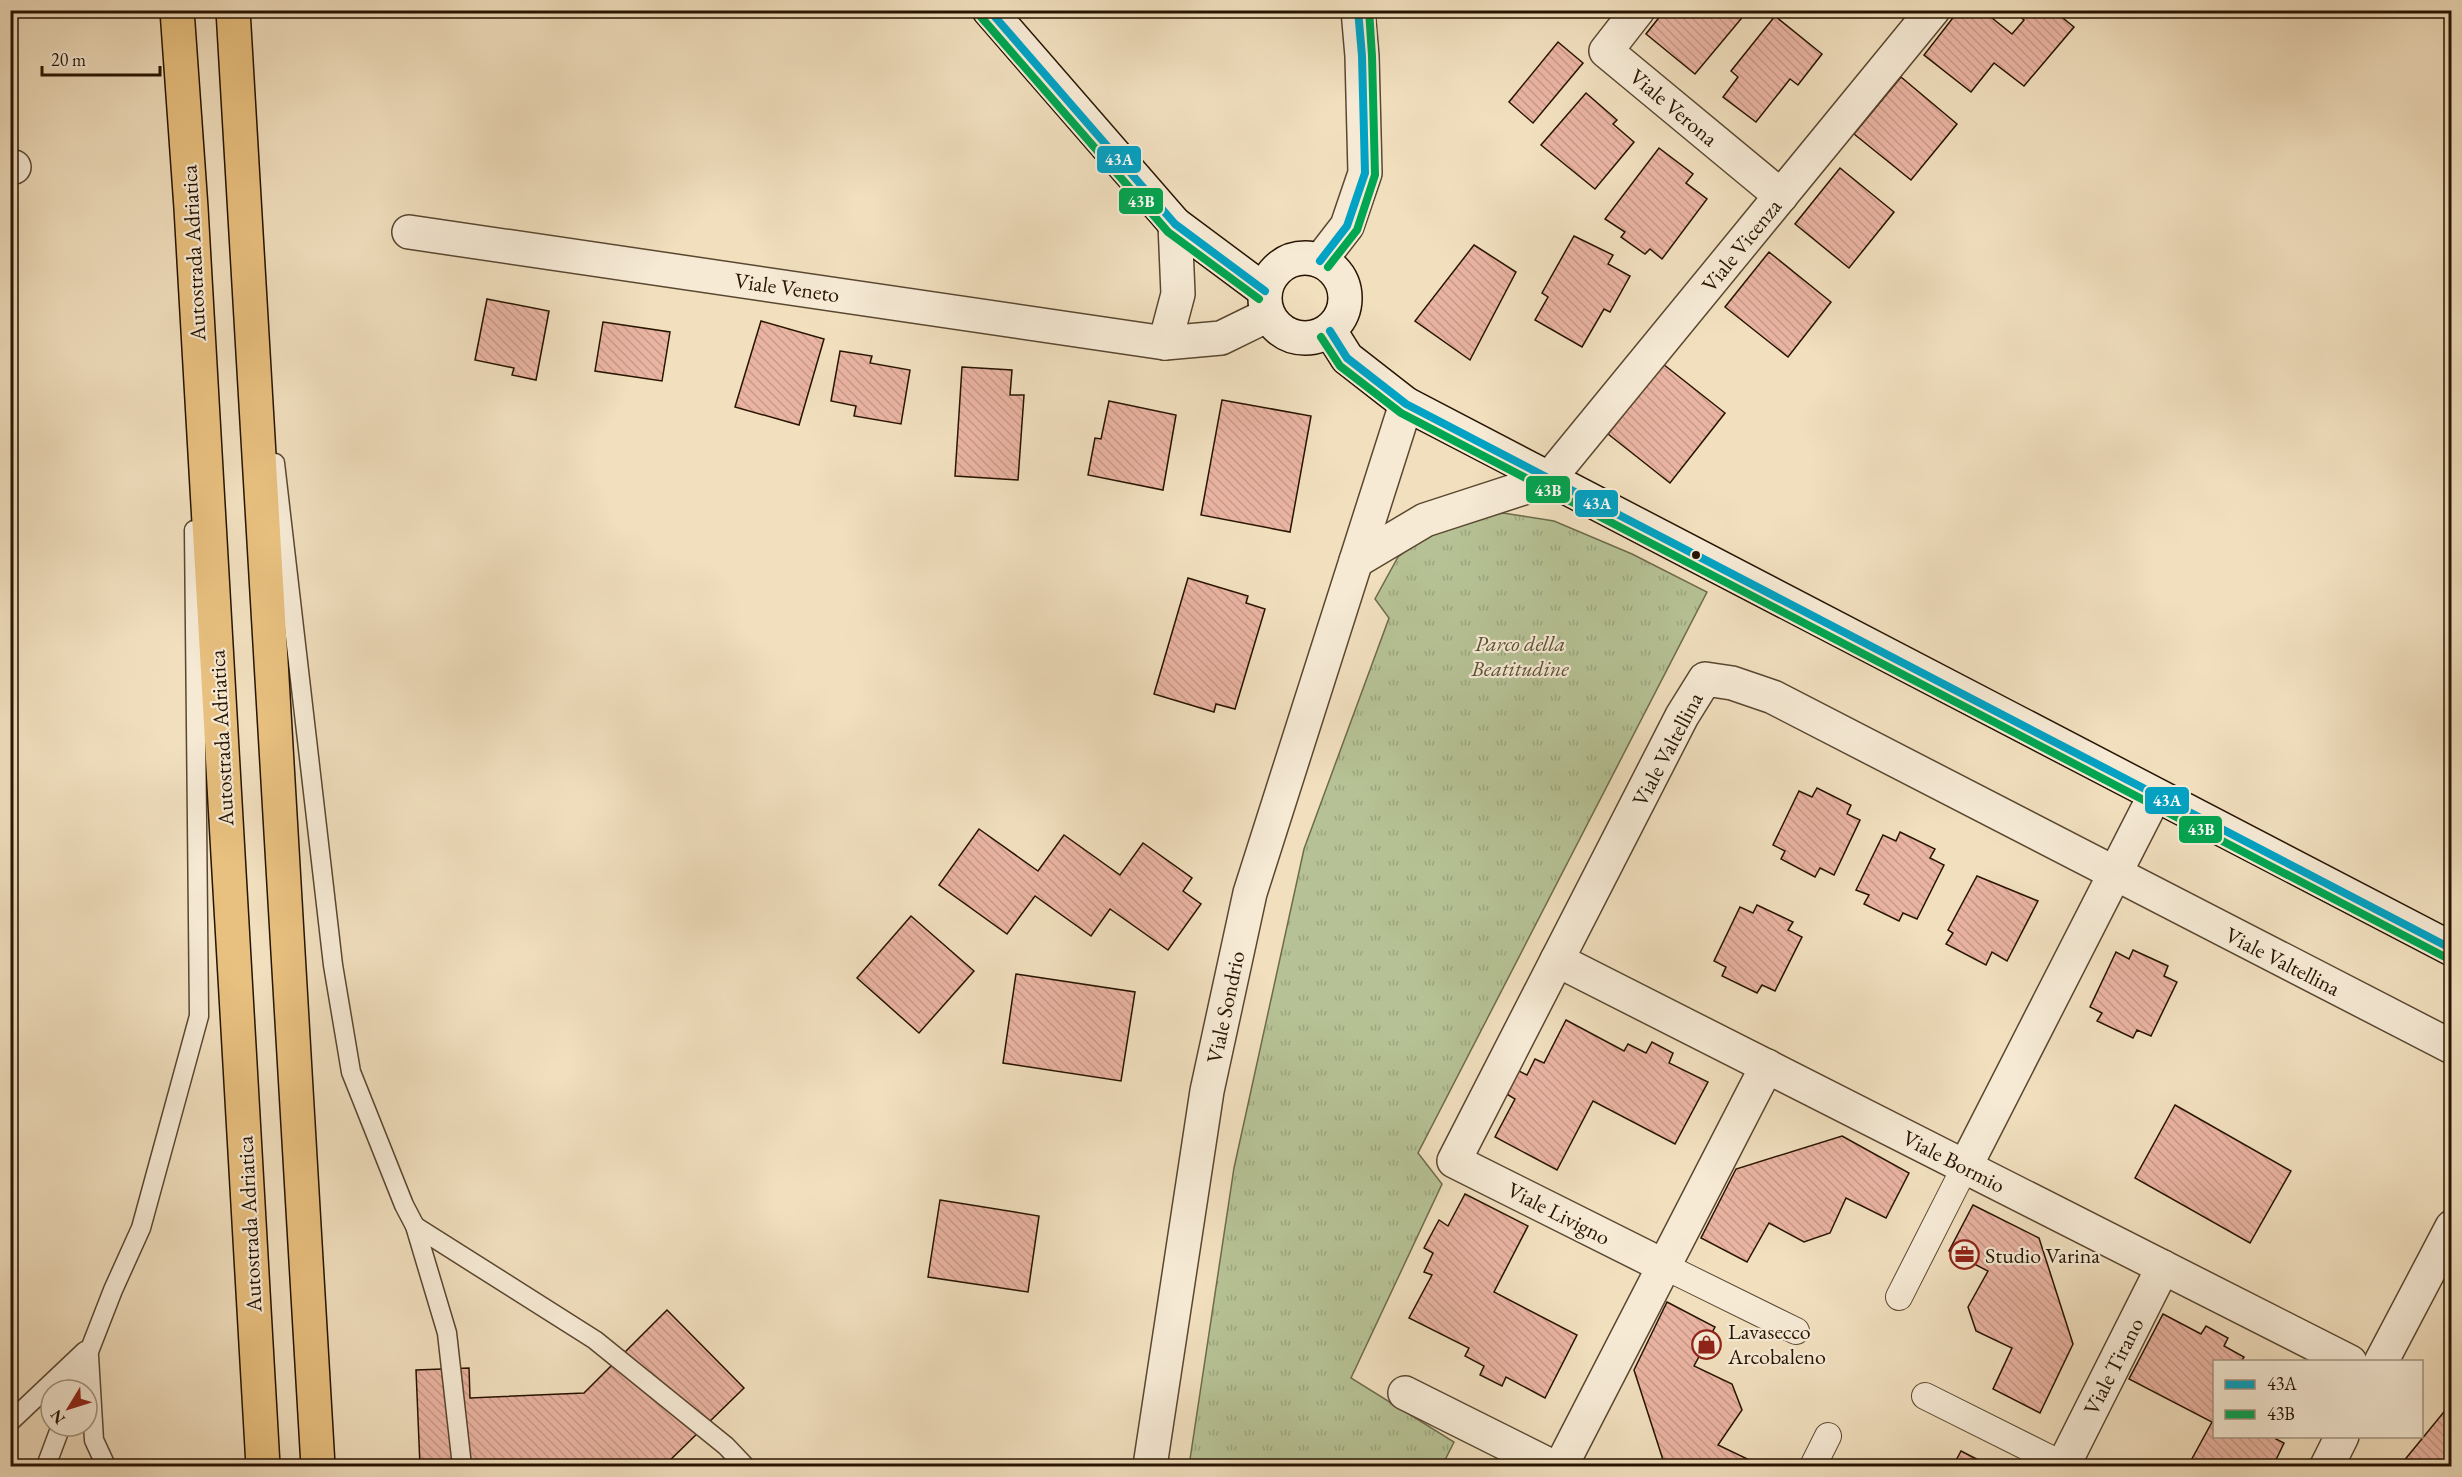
<svg xmlns="http://www.w3.org/2000/svg" width="2462" height="1477" font-family="'EB Garamond',serif">
  <defs>
    <pattern id="grass-tufts" width="24" height="20" patternUnits="userSpaceOnUse" patternTransform="scale(1.5)"><rect width="24" height="20" fill="#b6c295"/><path d="M3 7l-1-3M5 7V3M7 7l1-3M15 17l-1-3M17 17v-4M19 17l1-3" fill="none" stroke="#9ca67f"/></pattern>
    <pattern id="building-back-hatch" width="6" height="6" patternUnits="userSpaceOnUse" patternTransform="scale(1.5)"><rect width="6" height="6" fill="#eab4a2"/><path d="M-1 5l2 2M0 0l6 6M5-1l2 2" fill="none" stroke="#c99a8a"/></pattern>
  </defs>
  <rect width="100%" height="100%" fill="#f1dfbe"/>
  <filter id="stains"><feTurbulence type="fractalNoise" baseFrequency=".00333" numOctaves="4"/><feColorMatrix values="0 0 0 0 .2 0 0 0 0 .09 0 0 0 0 .02 0 0 0 .5 -.17"/></filter>
  <radialGradient id="worn" r=".72"><stop offset=".6" stop-color="#630" stop-opacity="0"/><stop offset="1" stop-color="#630" stop-opacity=".3"/></radialGradient>
  <!-- grass -->
  <polygon fill="url(#grass-tufts)" stroke="#6e6b4b" stroke-width="1.5" points="1503,513 1554,521 1632,554 1707,592 1418,1153 1442,1184 1351,1378 1454,1442 1442,1466 1189,1466 1234,1168 1304,849 1389,618 1375,599 1398,557 1430,532 1464,520"/>
  <!-- building -->
  <g fill="url(#building-back-hatch)" stroke="#271401" stroke-width="1.5">
    <polygon points="1665,10 1744,10 1746,13 1695,74 1646,34"/>
    <polygon points="1959,10 1982,10 2012,34 2024,20 2013,10 2053,10 2074,27 2024,86 1994,63 1971,92 1924,55"/>
    <polygon points="1775,16 1822,54 1798,85 1790,79 1756,122 1723,97 1738,77 1731,71"/>
    <polygon points="1558,42 1583,63 1533,123 1509,102"/>
    <polygon points="1901,77 1957,124 1911,180 1854,134"/>
    <polygon points="1586,93 1617,120 1613,124 1634,142 1595,189 1541,145"/>
    <polygon points="1659,148 1693,174 1686,183 1707,199 1662,259 1650,249 1645,254 1621,237 1625,232 1605,219"/>
    <polygon points="1840,168 1894,212 1849,268 1795,224"/>
    <polygon points="1574,236 1613,255 1608,264 1630,276 1610,312 1604,309 1582,347 1535,320 1548,297 1542,293"/>
    <polygon points="1474,245 1516,272 1470,360 1415,321"/>
    <polygon points="1769,252 1831,302 1788,357 1725,307"/>
    <polygon points="487,299 549,311 536,380 512,375 514,368 475,360"/>
    <polygon points="761,321 824,339 799,425 735,407"/>
    <polygon points="603,322 670,332 662,381 595,371"/>
    <polygon points="840,351 872,356 870,363 910,370 901,424 854,416 856,406 831,401"/>
    <polygon points="1663,364 1725,413 1670,483 1608,434"/>
    <polygon points="962,367 1012,370 1010,395 1024,395 1018,480 955,476"/>
    <polygon points="1222,400 1311,416 1290,532 1201,515"/>
    <polygon points="1109,401 1176,415 1163,490 1088,475 1095,438 1101,439"/>
    <polygon points="1188,578 1248,596 1246,603 1265,609 1235,709 1216,704 1214,712 1154,694"/>
    <polygon points="1817,788 1851,805 1847,814 1860,820 1834,875 1820,868 1815,877 1781,859 1785,851 1773,845 1799,791 1812,797"/>
    <polygon points="979,829 1038,871 1064,835 1120,875 1143,843 1192,878 1183,891 1201,904 1168,950 1110,909 1091,936 1035,896 1007,934 939,885"/>
    <polygon points="1900,832 1935,849 1930,858 1944,865 1917,919 1903,913 1899,921 1864,904 1869,895 1856,890 1883,835 1896,841"/>
    <polygon points="1977,876 2038,901 2007,961 1992,952 1986,965 1946,944 1953,933 1948,930"/>
    <polygon points="1757,905 1793,922 1788,930 1802,937 1775,991 1762,985 1757,993 1722,976 1726,967 1714,961 1740,907 1753,913"/>
    <polygon points="911,916 974,971 919,1033 857,978"/>
    <polygon points="2133,950 2168,966 2164,976 2177,982 2151,1036 2137,1030 2133,1038 2097,1021 2102,1013 2090,1007 2116,952 2129,959"/>
    <polygon points="1016,974 1135,992 1121,1081 1003,1063"/>
    <polygon points="1566,1020 1624,1051 1628,1044 1646,1053 1652,1042 1673,1053 1669,1063 1708,1082 1675,1144 1593,1101 1557,1170 1495,1137 1515,1099 1505,1093 1517,1070 1527,1075 1535,1059 1544,1063"/>
    <polygon points="2175,1105 2291,1171 2250,1243 2135,1178"/>
    <polygon points="1842,1136 1909,1173 1886,1218 1846,1198 1830,1233 1804,1242 1769,1223 1747,1262 1701,1238 1736,1169"/>
    <polygon points="1465,1194 1528,1226 1494,1292 1577,1335 1545,1398 1506,1377 1502,1386 1480,1375 1484,1366 1465,1356 1469,1348 1409,1318 1432,1275 1424,1272 1433,1253 1424,1248 1439,1220 1448,1226"/>
    <polygon points="940,1200 1039,1216 1028,1292 928,1277"/>
    <polygon points="1973,1205 2039,1238 2073,1344 2040,1413 1993,1389 2012,1348 1976,1331 1968,1307 1988,1271 1949,1251"/>
    <polygon points="1667,1302 1715,1327 1694,1366 1732,1384 1742,1410 1718,1445 1758,1464 1757,1466 1665,1466 1634,1370"/>
    <polygon points="667,1310 744,1388 664,1466 420,1466 416,1370 469,1368 470,1398 584,1393"/>
    <polygon points="2163,1314 2201,1334 2206,1326 2228,1338 2224,1346 2244,1357 2241,1362 2214,1362 2214,1436 2278,1436 2276,1439 2284,1443 2274,1464 2279,1466 2188,1466 2212,1422 2129,1379"/>
    <polygon points="2452,1402 2452,1466 2408,1466 2403,1462"/>
    <polygon points="1961,1451 1990,1466 1953,1466"/>
  </g>
  <g fill="none" stroke-linecap="round" stroke-linejoin="round">
    <defs>
      <g id="service">
        <polyline points="275,463 333,965 351,1072 404,1205 415,1226 447,1333 462,1466"/>
        <polyline points="415,1226 595,1340 726,1446 745,1466"/>
        <polyline points="89,1356 94,1440 106,1466"/>
        <polyline points="74,1390 113,1290 141,1228 199,1016 194,530"/>
        <polyline points="10,1422 85,1351"/>
        <polyline points="46,1466 61,1426"/>
      </g>
      <g id="pedestrian">
        <polyline points="1664,1266 1796,1331"/>
        <polyline points="1899,1297 1965,1167"/>
        <polyline points="1925,1396 2063,1465"/>
        <polyline points="1813,1466 1828,1436"/>
      </g>
      <g id="minor">
        <polyline points="1638,10 1606,51 1781,196"/>
        <polyline points="10,167 14,167"/>
        <polyline points="409,232 1165,343 1221,338 1268,315"/>
        <polyline points="1165,343 1178,294 1175,224"/>
        <polyline points="1356,561 1425,520 1548,480 1933,10"/>
        <polyline points="1557,960 2350,1362"/>
        <polyline points="1965,1167 2155,795"/>
        <polyline points="1664,1266 1454,1161 1682,716 1705,679 1732,683 1773,697 2452,1047"/>
        <polyline points="2381,1362 2452,1227"/>
        <polyline points="1405,1393 1551,1466"/>
        <polyline points="1150,1466 1207,1091 1250,893 1406,404"/>
        <polyline points="1561,1466 1767,1066"/>
        <polyline points="2063,1466 2163,1267"/>
        <polyline points="2327,1466 2342,1436"/>
      </g>
      <polyline id="tertiary" points="1320,261 1347,226 1365,173 1362,56 1358,10"/>
      <g id="secondary">
        <polyline points="989,10 1175,224 1265,291"/>
        <circle cx="1305" cy="298" r="40"/>
        <polyline points="1330,331 1347,358 1406,404 2452,949"/>
      </g>
      <g id="motorway">
        <polyline points="177,10 191,208 263,1466"/>
        <polyline points="233,10 318,1466"/>
      </g>
    </defs>
    <!-- service casing -->
    <use href="#service" stroke="#5a4730" stroke-width="21"/>
    <!-- pedestrian casing -->
    <use href="#pedestrian" stroke="#5a4730" stroke-width="28"/>
    <!-- minor casing -->
    <use href="#minor" stroke="#5a4730" stroke-width="36"/>
    <!-- tertiary casing -->
    <use href="#tertiary" stroke="#5a4730" stroke-width="36"/>
    <!-- secondary casing -->
    <use href="#secondary" stroke="#271401" stroke-width="36"/>
    <!-- motorway casing -->
    <use href="#motorway" stroke="#271401" stroke-width="36"/>
    <!-- service -->
    <use href="#service" stroke="#f6ead5" stroke-width="18"/>
    <!-- pedestrian -->
    <use href="#pedestrian" stroke="#f6ead5" stroke-width="26"/>
    <!-- minor -->
    <use href="#minor" stroke="#f6ead5" stroke-width="33"/>
    <!-- tertiary -->
    <use href="#tertiary" stroke="#f6ead5" stroke-width="33"/>
    <!-- secondary -->
    <use href="#secondary" stroke="#f6ead5" stroke-width="33"/>
    <!-- motorway -->
    <use href="#motorway" stroke="#e8c07f" stroke-width="33"/>
    <defs>
      <g id="bus-1">
        <polyline points="989,10 1175,224 1265,291"/>
        <polyline points="1320,261 1347,226 1365,173 1362,56 1358,10"/>
        <polyline points="1330,331 1347,358 1406,404 2452,949"/>
      </g>
      <g id="bus-2">
        <polyline points="981,17 1168,232 1259,299"/>
        <polyline points="1328,267 1357,230 1375,175 1372,56 1369,10"/>
        <polyline points="1321,337 1340,366 1401,413 2447,958"/>
      </g>
    </defs>
    <!-- bus-1 casing -->
    <use href="#bus-1" stroke="#f6ead5" stroke-width="12"/>
    <!-- bus-2 casing -->
    <use href="#bus-2" stroke="#f6ead5" stroke-width="12"/>
    <!-- bus-1 -->
    <use href="#bus-1" stroke="#02a2c4" stroke-width="8"/>
    <!-- bus-2 -->
    <use href="#bus-2" stroke="#00a651" stroke-width="8"/>
  </g>
  <!-- icons -->
  <defs>
    <symbol id="office-ring" viewBox="-11 -11 22 22"><circle r="9.5" fill="#f6ead5" stroke="#8f2418" stroke-width="1.5"/><path d="M-6-3h4V-5.5h4V-3h4V5H-6ZM-1-4.5V-3h2v-1.5ZM-6 0V1H6V0Z" fill="#8f2418"/></symbol>
    <symbol id="shop-ring" viewBox="-11 -11 22 22"><circle r="9.5" fill="#f6ead5" stroke="#8f2418" stroke-width="1.5"/><path d="M-5-2.5h2.3a2.7 3.5 0 0 1 5.4 0H5L5.5 6h-11ZM-1.5-2.5h3a1.5 2.3 0 0 0-3 0Z" fill="#8f2418"/></symbol>
  </defs>
  <g fill-rule="evenodd">
    <use href="#office-ring" x="1948" y="1238" width="33" height="33"/>
    <use href="#shop-ring" x="1690" y="1328" width="33" height="33"/>
  </g>
  <!-- markers -->
  <circle fill="#271401" stroke="#f6ead5" stroke-width="2" cx="1696" cy="555" r="5"/>
  <g text-anchor="middle" stroke-width="4.5" stroke-linejoin="round" paint-order="stroke">
    <!-- street labels -->
    <g font-size="22" fill="#271401" stroke="#f6ead5">
      <text transform="translate(1674 107) rotate(40)" y="8">Viale Verona</text>
      <text transform="translate(1741 245) rotate(-51)" y="8">Viale Vicenza</text>
      <text transform="translate(193 253) rotate(-93)" y="8">Autostrada Adriatica</text>
      <text transform="translate(787 287) rotate(8)" y="8">Viale Veneto</text>
      <text transform="translate(221 738) rotate(-93)" y="8">Autostrada Adriatica</text>
      <text transform="translate(1667 749) rotate(-62)" y="8">Viale Valtellina</text>
      <text transform="translate(2283 961) rotate(27)" y="8">Viale Valtellina</text>
      <text transform="translate(1225 1007) rotate(-78)" y="8">Viale Sondrio</text>
      <text transform="translate(1954 1161) rotate(27)" y="8">Viale Bormio</text>
      <text transform="translate(1559 1213) rotate(27)" y="8">Viale Livigno</text>
      <text transform="translate(249 1224) rotate(-93)" y="8">Autostrada Adriatica</text>
      <text transform="translate(2113 1366) rotate(-63)" y="8">Viale Tirano</text>
    </g>
    <!-- park labels -->
    <g font-size="22" font-style="italic" fill="#595135" stroke="#f6ead5">
      <text x="1520" y="651">Parco della<tspan x="1520" dy="25">Beatitudine</tspan></text>
    </g>
    <!-- poi labels -->
    <g font-size="22" fill="#271401" stroke="#f6ead5" text-anchor="start">
      <text x="1985" y="1263">Studio Varina</text>
      <text x="1728" y="1339">Lavasecco<tspan x="1728" dy="25">Arcobaleno</tspan></text>
    </g>
  </g>
  <g stroke="#f6ead5" stroke-width="2">
    <rect x="1096" y="145" width="46" height="29" rx="6" fill="#02a2c4"/>
    <rect x="1118" y="187" width="46" height="28" rx="6" fill="#00a651"/>
    <rect x="1525" y="475" width="46" height="29" rx="6" fill="#00a651"/>
    <rect x="1574" y="489" width="45" height="29" rx="6" fill="#02a2c4"/>
    <rect x="2144" y="786" width="46" height="29" rx="6" fill="#02a2c4"/>
    <rect x="2178" y="815" width="45" height="29" rx="6" fill="#00a651"/>
  </g>
  <g font-size="16" text-anchor="middle" font-weight="bold" fill="#fff">
    <text x="1119" y="165">43A</text>
    <text x="1141" y="207">43B</text>
    <text x="1548" y="496">43B</text>
    <text x="1597" y="509">43A</text>
    <text x="2167" y="806">43A</text>
    <text x="2201" y="835">43B</text>
  </g>
  <!-- margin -->
  <rect width="2462" height="1477" fill="none" stroke="#f1dfbe" stroke-width="36"/>
  <rect x="12" y="12" width="2438" height="1453" fill="none" stroke="#271401" stroke-width="3"/>
  <rect x="18" y="18" width="2426" height="1441" fill="none" stroke="#271401" stroke-width="1.5"/>
  <!-- legend -->
  <rect x="2213" y="1360" width="210" height="78" fill="#f6ead5" stroke="#a39480" stroke-width="1.5"/>
  <rect x="2225" y="1380" width="30" height="9" fill="#02a2c4" stroke="#a39480" stroke-width="1.5"/>
  <text x="2267" y="1390" font-size="18" fill="#271401">43A</text>
  <rect x="2225" y="1410" width="30" height="9" fill="#00a651" stroke="#a39480" stroke-width="1.5"/>
  <text x="2267" y="1420" font-size="18" fill="#271401">43B</text>
  <!-- north arrow -->
  <g transform="translate(69 1408) rotate(232)"><circle r="28" fill="#f6ead5" stroke="#a39480" stroke-width="1.5"/>
  <path d="M0-4.5L10 22L0 15L-10 22Z" fill="#8f2418"/>
  <text y="-9" font-size="16" font-weight="bold" text-anchor="middle" fill="#271401">N</text>
  </g>
  <!-- scale -->
  <path d="M42 66v9h118v-9" fill="none" stroke="#271401" stroke-width="3"/>
  <text x="51" y="66" font-size="18" fill="#271401" stroke="#f6ead5" stroke-width="4.5" paint-order="stroke">20 m</text>
  <rect width="100%" height="100%" filter="url(#stains)"/>
  <rect width="100%" height="100%" fill="url(#worn)"/>
</svg>
